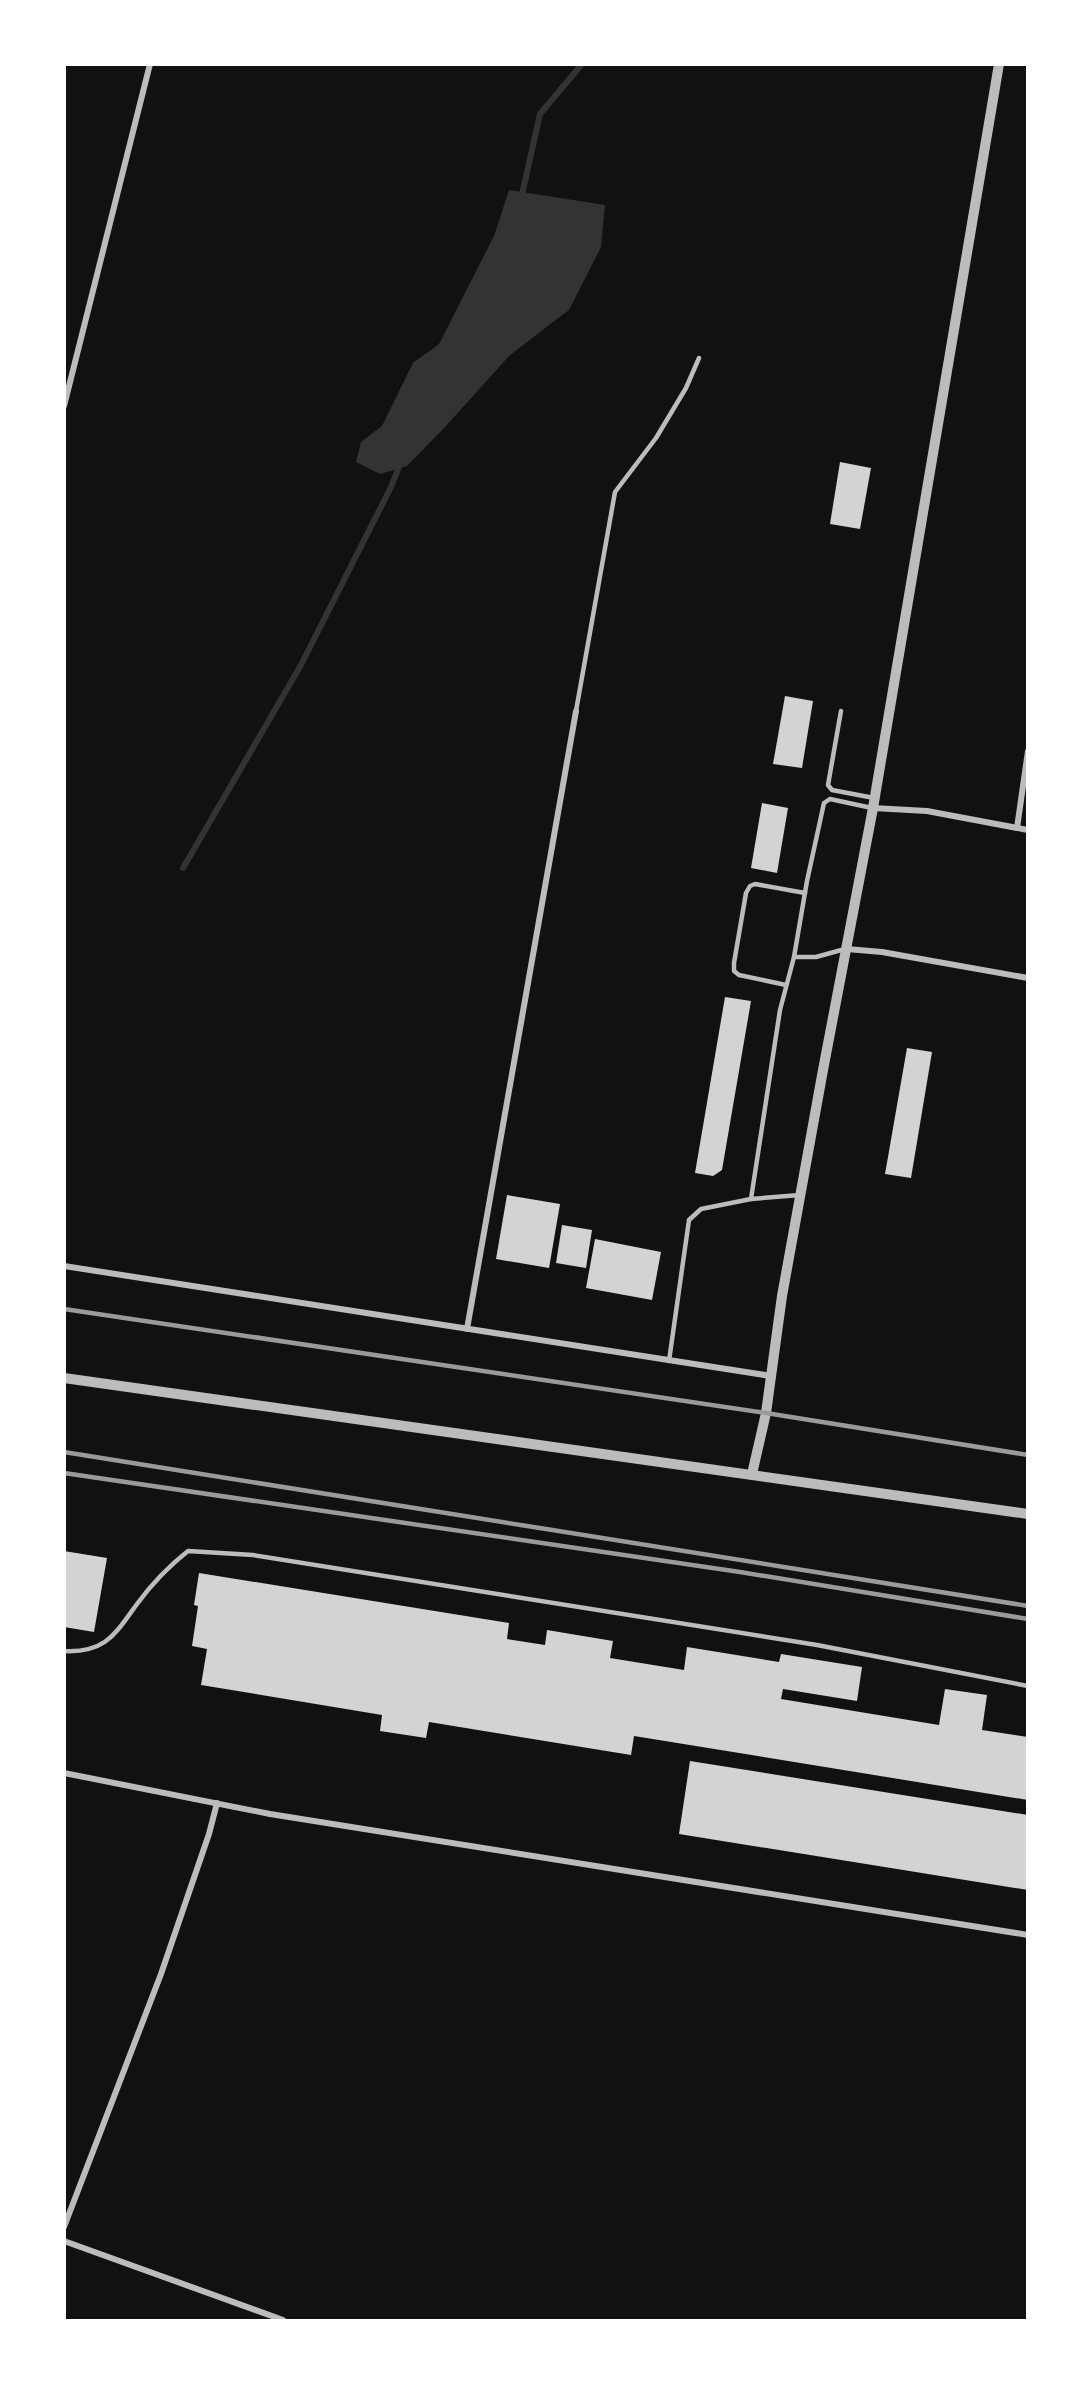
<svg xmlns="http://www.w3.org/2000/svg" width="1092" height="2385" font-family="Lora,serif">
  <rect width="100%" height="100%" fill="#111"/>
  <!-- water -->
  <polygon fill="#333" points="509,190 605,205 601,247 569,310 510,355 446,426 407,466 380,474 356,462 361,442 382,426 413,363 439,344 494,236"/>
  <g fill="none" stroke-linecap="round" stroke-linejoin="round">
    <!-- stream -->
    <g stroke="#333" stroke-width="6">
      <polyline points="521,199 540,114 582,64"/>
      <polyline points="183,868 301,665 391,487 401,462"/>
    </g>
  </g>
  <!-- building -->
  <g fill="#d3d3d3">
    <polygon points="840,462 871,468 860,529 830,524"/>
    <polygon points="785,696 813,701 802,768 773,764"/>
    <polygon points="762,803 788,808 777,873 751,868"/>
    <polygon points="725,997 751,1001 722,1170 713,1176 695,1173"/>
    <polygon points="907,1048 932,1052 911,1178 885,1174"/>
    <polygon points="507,1195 560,1204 549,1268 496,1259"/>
    <polygon points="562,1225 592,1230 586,1268 556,1263"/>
    <polygon points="595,1239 661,1252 652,1300 586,1288"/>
    <polygon points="64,1551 107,1558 94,1632 64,1627"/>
    <polygon points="199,1573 509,1623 507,1639 545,1645 547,1630 613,1641 610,1658 684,1670 687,1647 779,1662 781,1654 862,1667 857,1701 783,1689 781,1699 939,1725 945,1689 987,1695 982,1730 1028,1737 1028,1800 634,1736 631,1755 429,1722 426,1738 380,1731 382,1715 201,1685 207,1649 192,1646 198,1606 194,1605"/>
    <polygon points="690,1761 1028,1815 1028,1890 679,1834"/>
  </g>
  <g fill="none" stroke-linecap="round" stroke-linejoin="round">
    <!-- service -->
    <g stroke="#bcbcbc" stroke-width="4.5">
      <polyline points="576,711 615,492 656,438 686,388 699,358"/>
      <polyline points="841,711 828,785 832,790 874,798"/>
      <polyline points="794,957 807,881 824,803 830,799 872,808"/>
      <polyline points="786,985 739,975 734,971 734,963 746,893 750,886 755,884 805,893"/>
      <polyline points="751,1199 780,1010 794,957 816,957 845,949"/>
      <polyline points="669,1361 689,1220 701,1209 751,1199 800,1195"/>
      <path d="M64,1651C106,1653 115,1634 137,1604C151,1585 169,1566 188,1551L253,1555L817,1645L1028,1686"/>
    </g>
    <!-- minor -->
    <g stroke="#bcbcbc" stroke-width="6">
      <polyline points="64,406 150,64"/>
      <polyline points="873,808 927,811 1028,830"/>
      <polyline points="1017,828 1028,751"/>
      <polyline points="847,949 882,952 1028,978"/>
      <polyline points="64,1266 771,1376"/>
      <polyline points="467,1329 576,711"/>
      <polyline points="64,1773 270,1814 1028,1935"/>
      <polyline points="64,2227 161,1974 209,1834 217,1803"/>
      <polyline points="64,2241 283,2320"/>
    </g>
    <!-- tertiary -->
    <g stroke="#bcbcbc" stroke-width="10">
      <polyline points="64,1378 1028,1514"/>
      <polyline points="752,1474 766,1413 782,1296 823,1070 873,808 999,64"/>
    </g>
    <!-- rail -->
    <g stroke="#9a9a9a" stroke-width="4.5">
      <polyline points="64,1309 766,1413 1028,1455"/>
      <polyline points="64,1452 1028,1606"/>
      <polyline points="64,1473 740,1572 1028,1619"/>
    </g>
  </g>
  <!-- border -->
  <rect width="1092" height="2385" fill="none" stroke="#ffffff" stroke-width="132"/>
</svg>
